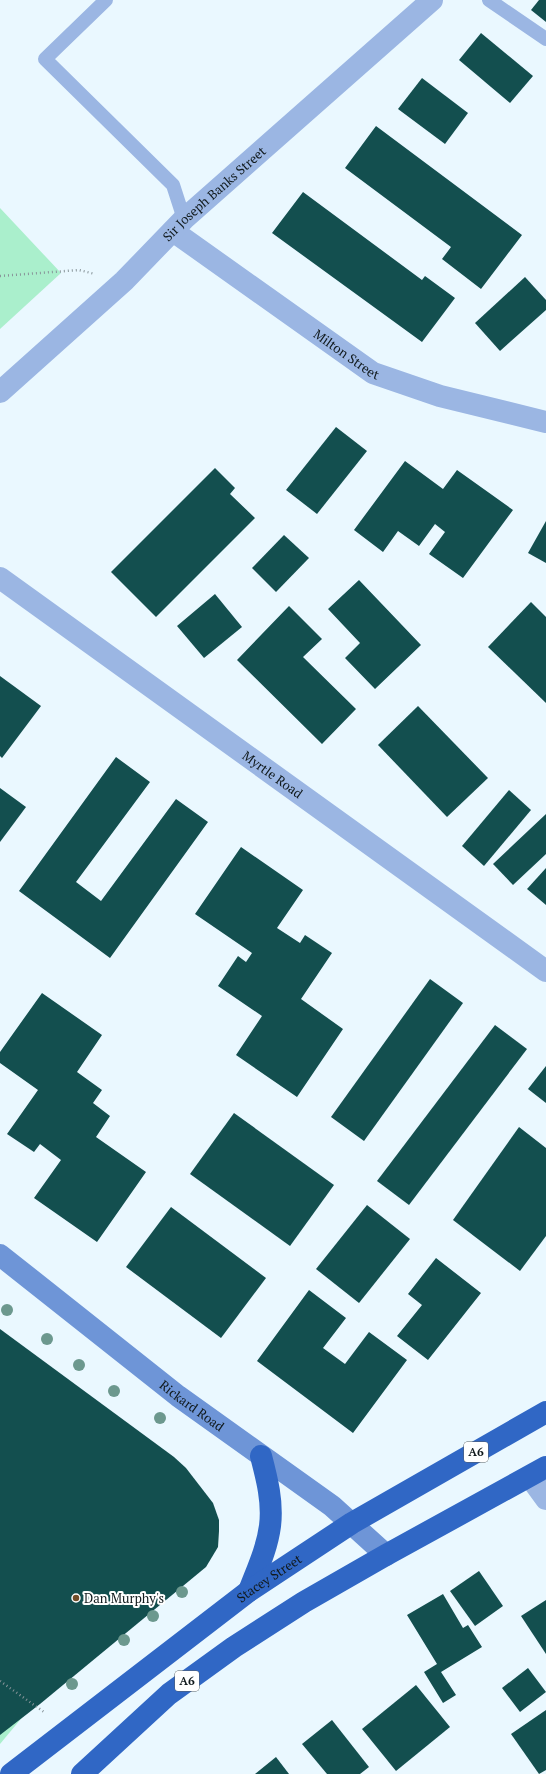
<svg xmlns="http://www.w3.org/2000/svg" width="546" height="1774" font-family="'PT Serif',serif">
  <rect width="100%" height="100%" fill="#eaf8ff"/>
  <!-- green -->
  <g fill="#aaefcc">
    <polygon points="0,208 61,273 0,329"/>
    <polygon points="30,1708 0,1744 0,1716"/>
  </g>
  <!-- building -->
  <g fill="#134f4f">
    <polygon points="539,0 546,0 546,22 531,10"/>
    <polygon points="481,33 533,76 510,103 459,60"/>
    <polygon points="422,78 468,113 445,144 398,109"/>
    <polygon points="376,126 522,235 481,289 442,259 451,247 345,168"/>
    <polygon points="303,192 422,280 425,276 455,298 422,342 272,233"/>
    <polygon points="525,277 546,300 546,310 500,351 475,323"/>
    <polygon points="336,427 367,451 317,514 286,490"/>
    <polygon points="405,461 443,489 457,470 513,510 463,578 429,554 445,532 435,524 419,546 398,531 383,552 354,530"/>
    <polygon points="215,468 235,488 230,494 255,518 156,617 111,572"/>
    <polygon points="546,521 546,563 528,553"/>
    <polygon points="284,535 309,558 276,592 252,568"/>
    <polygon points="359,580 421,645 375,689 345,658 360,643 328,609"/>
    <polygon points="215,594 242,627 204,658 177,626"/>
    <polygon points="531,602 546,617 546,703 488,647"/>
    <polygon points="289,606 322,639 303,657 356,709 322,744 237,660"/>
    <polygon points="0,676 41,706 2,758 0,756"/>
    <polygon points="418,706 488,778 447,817 378,745"/>
    <polygon points="116,757 150,782 76,882 101,901 176,799 208,822 110,958 19,891"/>
    <polygon points="0,788 26,807 0,842"/>
    <polygon points="509,790 531,810 484,866 462,846"/>
    <polygon points="546,814 546,854 513,885 493,864"/>
    <polygon points="241,847 303,890 277,928 300,943 305,935 332,953 301,999 343,1029 297,1097 236,1055 262,1016 218,986 238,956 246,962 252,953 195,914"/>
    <polygon points="546,868 546,905 527,889"/>
    <polygon points="430,979 463,1003 364,1141 331,1117"/>
    <polygon points="42,993 102,1035 77,1072 102,1090 93,1103 110,1116 96,1137 146,1172 97,1242 34,1198 61,1160 40,1144 34,1152 7,1134 38,1090 0,1063 0,1052"/>
    <polygon points="495,1025 527,1049 409,1205 377,1181"/>
    <polygon points="546,1066 546,1103 528,1089"/>
    <polygon points="234,1113 334,1185 290,1246 190,1174"/>
    <polygon points="519,1127 546,1148 546,1236 520,1271 453,1220"/>
    <polygon points="367,1205 410,1239 359,1303 316,1269"/>
    <polygon points="171,1207 266,1278 221,1338 126,1267"/>
    <polygon points="436,1258 481,1293 428,1360 397,1336 422,1305 408,1294"/>
    <polygon points="309,1290 346,1318 323,1348 345,1364 369,1332 407,1360 353,1433 257,1361"/>
    <polygon points="0,1329 174,1457 186,1468 213,1503 219,1520 219,1531 218,1547 206,1567 40,1704 0,1735"/>
    <polygon points="479,1571 503,1606 475,1626 450,1591"/>
    <polygon points="443,1594 463,1628 468,1625 482,1647 441,1672 456,1695 443,1703 424,1672 437,1664 407,1615"/>
    <polygon points="546,1600 546,1654 521,1616"/>
    <polygon points="528,1668 546,1692 520,1712 502,1688"/>
    <polygon points="416,1685 450,1727 396,1771 362,1729"/>
    <polygon points="546,1710 546,1770 539,1774 511,1734"/>
    <polygon points="332,1720 369,1767 360,1774 327,1774 302,1744"/>
    <polygon points="276,1757 289,1774 255,1774"/>
  </g>
  <g fill="none" stroke-linecap="round" stroke-linejoin="round">
    <!-- path -->
    <g stroke="#889499" stroke-width="2.5" stroke-dasharray="1 3" stroke-linecap="butt">
      <polyline points="0,276 79,270 95,274"/>
      <polyline points="0,1681 44,1712"/>
    </g>
    <!-- lane -->
    <g stroke="#9bb6e3" stroke-width="14">
      <polyline points="106,0 45,59 173,185 184,219"/>
      <polyline points="489,0 546,39"/>
    </g>
    <!-- street -->
    <g stroke="#9bb6e3" stroke-width="22">
      <path id="s1" d="M173,231L373,373L440,396L546,422"/>
      <path id="s2" d="M0,392L124,281L184,219L432,0"/>
      <path id="s3" d="M0,578L546,971"/>
      <polyline points="530,1477 546,1499"/>
    </g>
    <!-- secondary -->
    <path stroke="#6e95d7" stroke-width="22" id="s4" d="M0,1255L178,1396L332,1506L386,1555"/>
    <!-- highway -->
    <g stroke="#3067c5" stroke-width="22">
      <path d="M249,1591C257,1570 267,1549 270,1526C273,1502 267,1479 261,1456"/>
      <path id="s5" d="M11,1774L249,1591L352,1523L546,1412"/>
      <polyline points="82,1774 169,1694 234,1647 304,1602 386,1555 546,1467"/>
    </g>
  </g>
  <!-- trees -->
  <g fill="#6c988e">
    <circle cx="7" cy="1310" r="6"/>
    <circle cx="47" cy="1339" r="6"/>
    <circle cx="79" cy="1365" r="6"/>
    <circle cx="114" cy="1391" r="6"/>
    <circle cx="160" cy="1418" r="6"/>
    <circle cx="182" cy="1592" r="6"/>
    <circle cx="153" cy="1616" r="6"/>
    <circle cx="124" cy="1640" r="6"/>
    <circle cx="72" cy="1684" r="6"/>
  </g>
  <!-- markers -->
  <circle fill="#724d29" stroke="#fff" stroke-width="1.5" cx="76" cy="1598" r="4"/>
  <g text-anchor="middle" stroke-width="4" stroke-linejoin="round" paint-order="stroke">
    <!-- shield labels -->
    <g fill="#fff" stroke="#585f61" stroke-width="1">
      <rect x="464" y="1442" width="24" height="20" rx="3"/>
      <rect x="175" y="1671" width="24" height="20" rx="3"/>
    </g>
    <g font-size="12" font-weight="bold" fill="#111a1d">
      <text x="476" y="1456">A6</text>
      <text x="187" y="1685">A6</text>
    </g>
    <!-- street labels -->
    <g font-size="13" fill="#111a1d" stroke="#fff">
      <text dy="5" stroke="none"><textPath href="#s2" startOffset="292">Sir Joseph Banks Street</textPath></text>
      <text dy="5" stroke="none"><textPath href="#s1" startOffset="213">Milton Street</textPath></text>
      <text dy="5" stroke="none"><textPath href="#s3" startOffset="336">Myrtle Road</textPath></text>
      <text dy="5" stroke="none"><textPath href="#s4" startOffset="244">Rickard Road</textPath></text>
      <text dy="5" stroke="none"><textPath href="#s5" startOffset="324">Stacey Street</textPath></text>
    </g>
    <!-- poi labels -->
    <g font-size="13" fill="#111a1d" stroke="#fff" text-anchor="start">
      <text x="84" y="1603">Dan Murphy's</text>
    </g>
  </g>
</svg>
